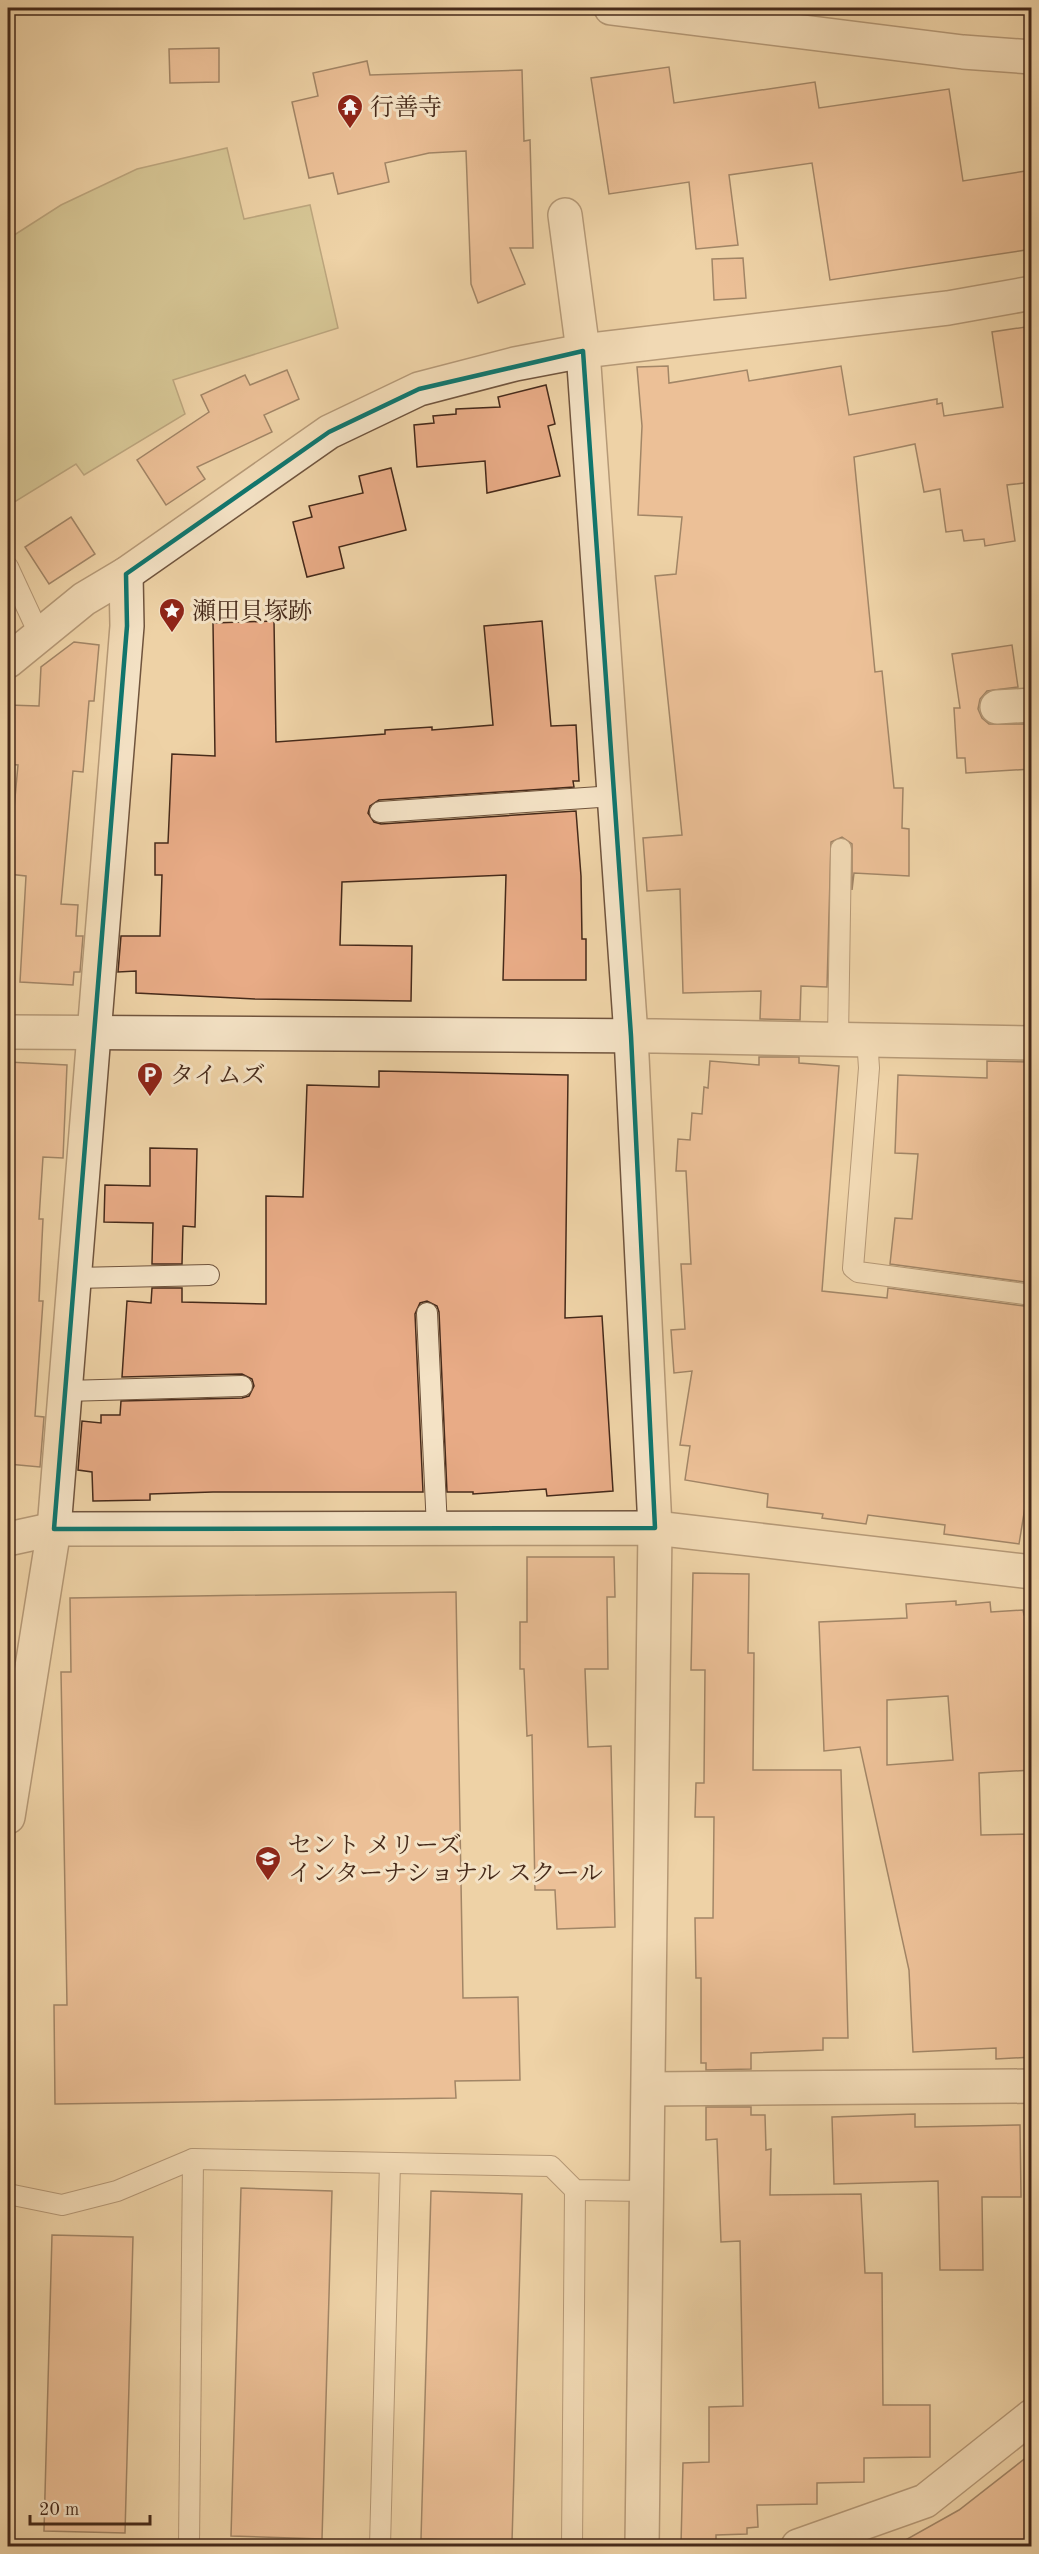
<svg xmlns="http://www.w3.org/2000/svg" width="1039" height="2554" font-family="'Old Standard TT','Noto Serif JP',serif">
  <rect width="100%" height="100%" fill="#eed2a6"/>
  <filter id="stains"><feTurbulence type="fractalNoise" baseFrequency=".00333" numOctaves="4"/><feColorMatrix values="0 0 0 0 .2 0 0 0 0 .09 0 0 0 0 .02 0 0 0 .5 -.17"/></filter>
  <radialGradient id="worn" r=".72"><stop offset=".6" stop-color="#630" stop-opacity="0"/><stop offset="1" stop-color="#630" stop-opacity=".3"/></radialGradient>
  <!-- green -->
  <polygon fill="#bbbb84" stroke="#80724f" stroke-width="1.5" points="227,148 244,219 310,205 338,328 173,380 185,414 84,475 76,464 8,506 8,239 61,205 137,169"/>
  <!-- building -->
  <g fill="#e8ab86" stroke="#462a1a" stroke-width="1.5" fill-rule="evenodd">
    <polygon points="219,48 219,82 170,83 169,49"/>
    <polygon points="367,61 370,75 522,70 524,141 530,140 533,248 510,248 525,284 478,303 471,284 466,151 429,153 385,163 389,182 338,194 333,173 309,178 292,102 318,96 313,73"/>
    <polygon points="669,67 674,103 815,82 819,108 949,89 963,181 1032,170 1032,249 830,280 812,163 729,175 738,245 696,249 689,182 609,194 591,78"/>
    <polygon points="743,258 746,298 714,300 712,259"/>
    <polygon points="1032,326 1032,482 1007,485 1015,541 985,546 984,539 964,541 962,530 946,532 940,489 924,492 915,444 854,457 875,672 882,671 894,788 903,788 902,828 909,829 909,876 854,873 852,890 852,844 842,837 831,842 827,987 801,986 800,1020 760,1019 761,991 683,993 680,889 647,891 643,838 682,835 655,576 676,574 682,517 638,515 642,426 637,367 668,366 669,383 747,370 749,381 841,366 849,415 937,399 937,404 942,403 944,416 1003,407 992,332"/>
    <polygon points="287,370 299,399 264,415 272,432 197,467 205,479 166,505 137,460 209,412 201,395 245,375 250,385"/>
    <polygon points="546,385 555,424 548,426 560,476 487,493 485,461 417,467 414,425 434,423 433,416 456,414 456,409 500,407 498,397"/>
    <polygon points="391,468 406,530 339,547 344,568 307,577 293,522 312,517 309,506 363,493 359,476"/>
    <polygon points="71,517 95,554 49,584 25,547"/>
    <polygon points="274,621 276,742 385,734 385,730 432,727 432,730 493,725 484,626 542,621 551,726 576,725 579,781 573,781 574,787 379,800 370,806 368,813 374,822 381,824 576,811 581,876 582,939 586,939 586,980 503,980 506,875 342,882 340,945 412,946 411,1001 255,999 136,993 136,971 118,972 121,936 160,936 162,875 155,875 155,843 168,843 172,754 215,756 213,623"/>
    <polygon points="74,642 99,645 94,701 89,701 83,772 73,771 61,904 78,905 76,936 83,936 80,972 74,972 73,985 20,982 26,876 8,874 18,765 8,764 8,705 39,706 41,667"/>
    <polygon points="1012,645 1018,687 987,691 980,699 978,709 982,718 989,724 1032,724 1032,769 966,773 965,758 957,758 954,708 960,708 952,654"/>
    <polygon points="759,1057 799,1057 799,1063 839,1066 822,1291 887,1298 888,1288 1032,1307 1032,1502 1026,1501 1019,1544 944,1534 945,1525 868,1515 866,1524 822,1518 823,1514 767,1507 768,1494 685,1480 690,1446 680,1445 692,1371 674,1373 671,1330 685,1329 681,1264 691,1264 686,1171 676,1171 678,1139 690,1140 692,1113 702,1114 704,1087 708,1088 710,1061 759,1065"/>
    <polygon points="987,1061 1032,1062 1032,1283 890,1264 895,1218 912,1219 918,1154 895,1153 898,1075 987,1078"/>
    <polygon points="8,1062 67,1065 63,1158 43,1157 39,1219 43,1219 39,1301 43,1301 35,1416 44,1417 40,1467 8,1464"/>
    <polygon points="379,1071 568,1075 565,1318 602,1316 613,1491 547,1496 546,1489 473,1494 473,1492 447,1492 439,1312 437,1306 427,1301 420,1303 415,1314 423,1492 213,1492 150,1494 150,1500 93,1501 92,1472 78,1470 82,1421 101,1423 101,1415 120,1415 121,1401 242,1398 249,1396 254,1386 252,1379 242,1374 122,1377 127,1301 151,1303 152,1288 182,1288 182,1302 266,1304 266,1196 303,1197 307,1085 379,1087"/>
    <polygon points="150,1148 197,1149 195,1227 183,1226 182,1264 152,1264 153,1223 104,1222 105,1185 150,1186"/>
    <polygon points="527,1557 614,1557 615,1597 607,1597 608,1669 585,1669 588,1747 611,1746 615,1927 557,1929 555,1890 535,1890 532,1735 527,1736 524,1669 520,1669 520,1622 527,1622"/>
    <polygon points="693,1573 749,1574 748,1653 754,1653 753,1770 841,1770 848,2038 823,2038 823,2050 751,2053 751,2069 706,2070 706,2063 701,2063 701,1978 696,1978 695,1918 713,1918 714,1817 695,1817 696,1783 704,1783 705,1670 691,1670"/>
    <polygon points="456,1592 463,1998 518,1997 520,2080 455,2081 456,2098 55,2104 54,2005 67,2005 61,1672 71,1672 70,1598"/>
    <path d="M956,1601V1605L990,1602L991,1612L1023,1610L1024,1615L1032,1614V1770L979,1773L981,1835L1032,1834V2057L996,2059V2048L913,2052L909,1970L860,1747L824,1751L819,1622L907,1618L906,1604ZM948,1696L953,1760L887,1765V1700Z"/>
    <polygon points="706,2107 751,2107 751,2115 765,2115 766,2150 771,2149 770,2195 861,2194 865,2273 882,2273 883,2405 930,2405 930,2457 864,2458 864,2482 817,2483 817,2504 757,2505 758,2527 747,2528 747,2534 716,2535 716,2544 681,2545 683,2463 709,2462 709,2407 743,2406 740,2241 721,2242 717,2139 706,2140"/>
    <polygon points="915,2114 915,2127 1020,2125 1021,2197 982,2197 983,2270 940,2270 938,2181 834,2184 832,2117"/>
    <polygon points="241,2188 332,2191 322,2539 231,2536"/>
    <polygon points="431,2191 522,2194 512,2542 421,2539"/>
    <polygon points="52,2235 133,2237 125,2533 44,2531"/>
    <polygon points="1032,2453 1032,2547 893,2547 959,2510"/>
  </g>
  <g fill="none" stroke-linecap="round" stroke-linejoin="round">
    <defs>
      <g id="service">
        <polyline points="8,567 40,636"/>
        <polyline points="380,812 614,796"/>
        <polyline points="838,1038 841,849"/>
        <polyline points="867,1038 869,1068 853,1268 858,1272 1032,1295"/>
        <polyline points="75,1278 209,1275"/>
        <polyline points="427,1313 437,1528"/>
        <polyline points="66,1391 242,1386"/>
        <polyline points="8,2194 62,2205 117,2191 193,2159 551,2166 575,2190 648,2191"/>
        <polyline points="189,2546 193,2159"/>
        <polyline points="380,2546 390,2163"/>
        <polyline points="572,2546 575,2190"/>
      </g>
      <g id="minor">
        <polyline points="611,8 963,52 1032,57"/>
        <polyline points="565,215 583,351 631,1036 655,1528 642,2546"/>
        <polyline points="8,661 84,599 126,574 329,432 419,389 515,364 583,351 948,308 1032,293"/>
        <polyline points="997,707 1032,705"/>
        <polyline points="8,1032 656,1036 1032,1043"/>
        <polyline points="8,1539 54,1529 655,1528 1032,1572"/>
        <polyline points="8,1817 54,1529 127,626 126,574"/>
        <polyline points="650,2089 1032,2086"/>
        <polyline points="798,2546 925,2501 1032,2416"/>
      </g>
    </defs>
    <!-- service casing -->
    <use href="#service" stroke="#70543d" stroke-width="22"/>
    <!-- minor casing -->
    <use href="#minor" stroke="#70543d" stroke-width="36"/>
    <!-- service -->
    <use href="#service" stroke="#f4e2c5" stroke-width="20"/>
    <!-- minor -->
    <use href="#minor" stroke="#f4e2c5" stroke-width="33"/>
  </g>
  <!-- marked area -->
  <path d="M0 0H1039V2554H0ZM583,351L631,1036L655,1528L54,1529L127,626L126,574L329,432L419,389Z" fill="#eed2a6" fill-opacity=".55" fill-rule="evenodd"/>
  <path fill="none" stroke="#0f766e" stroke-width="4.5" stroke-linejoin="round" d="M583,351L631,1036L655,1528L54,1529L127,626L126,574L329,432L419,389Z"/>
  <!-- icons -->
  <defs>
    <symbol id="temple-pin" viewBox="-11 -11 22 30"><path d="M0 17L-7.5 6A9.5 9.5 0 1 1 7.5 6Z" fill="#8f2418" stroke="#f4e2c5"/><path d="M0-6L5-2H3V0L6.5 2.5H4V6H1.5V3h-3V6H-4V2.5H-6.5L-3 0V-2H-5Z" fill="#fff"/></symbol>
    <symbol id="sight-pin" viewBox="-11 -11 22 30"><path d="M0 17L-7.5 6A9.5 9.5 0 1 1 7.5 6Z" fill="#8f2418" stroke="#f4e2c5"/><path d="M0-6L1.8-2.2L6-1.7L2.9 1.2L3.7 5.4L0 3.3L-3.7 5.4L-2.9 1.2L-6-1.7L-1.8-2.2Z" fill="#fff"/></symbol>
    <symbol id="parking-pin" viewBox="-11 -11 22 30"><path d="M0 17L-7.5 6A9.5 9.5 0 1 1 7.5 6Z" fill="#8f2418" stroke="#f4e2c5"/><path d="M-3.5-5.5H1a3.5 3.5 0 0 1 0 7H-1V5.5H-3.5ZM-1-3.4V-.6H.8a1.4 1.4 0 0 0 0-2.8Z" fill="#fff"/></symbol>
    <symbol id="school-pin" viewBox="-11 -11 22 30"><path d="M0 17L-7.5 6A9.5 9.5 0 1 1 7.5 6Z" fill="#8f2418" stroke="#f4e2c5"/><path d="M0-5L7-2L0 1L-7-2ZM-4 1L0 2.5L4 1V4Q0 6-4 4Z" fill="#fff"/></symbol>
  </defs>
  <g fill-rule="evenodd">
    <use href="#temple-pin" x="335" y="92" width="30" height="40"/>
    <use href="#sight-pin" x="157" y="596" width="30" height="40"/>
    <use href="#parking-pin" x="135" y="1060" width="30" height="40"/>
    <use href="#school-pin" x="253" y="1844" width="30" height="40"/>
  </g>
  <g text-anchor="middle" stroke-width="6" stroke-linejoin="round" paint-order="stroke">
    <!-- poi labels -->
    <g font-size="24" fill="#462a1a" stroke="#f4e2c5" text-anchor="start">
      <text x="370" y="115">行善寺</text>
      <text x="192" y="619">瀬田貝塚跡</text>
      <text x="170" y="1083">タイムズ</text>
      <text x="288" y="1853">セント メリーズ<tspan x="288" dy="28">インターナショナル スクール</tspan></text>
    </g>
  </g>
  <!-- margin -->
  <rect width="1039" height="2554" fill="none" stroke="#eed2a6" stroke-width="30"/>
  <rect x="9" y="9" width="1021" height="2536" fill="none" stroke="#462a1a" stroke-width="3"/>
  <rect x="15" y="15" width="1009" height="2524" fill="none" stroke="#462a1a" stroke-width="1.5"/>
  <!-- scale -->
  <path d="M30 2515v9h120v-9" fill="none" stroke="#462a1a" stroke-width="3"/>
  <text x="39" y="2515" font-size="18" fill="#462a1a" stroke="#f4e2c5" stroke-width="4.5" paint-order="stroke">20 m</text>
  <rect width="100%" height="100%" filter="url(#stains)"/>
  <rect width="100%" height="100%" fill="url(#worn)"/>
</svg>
